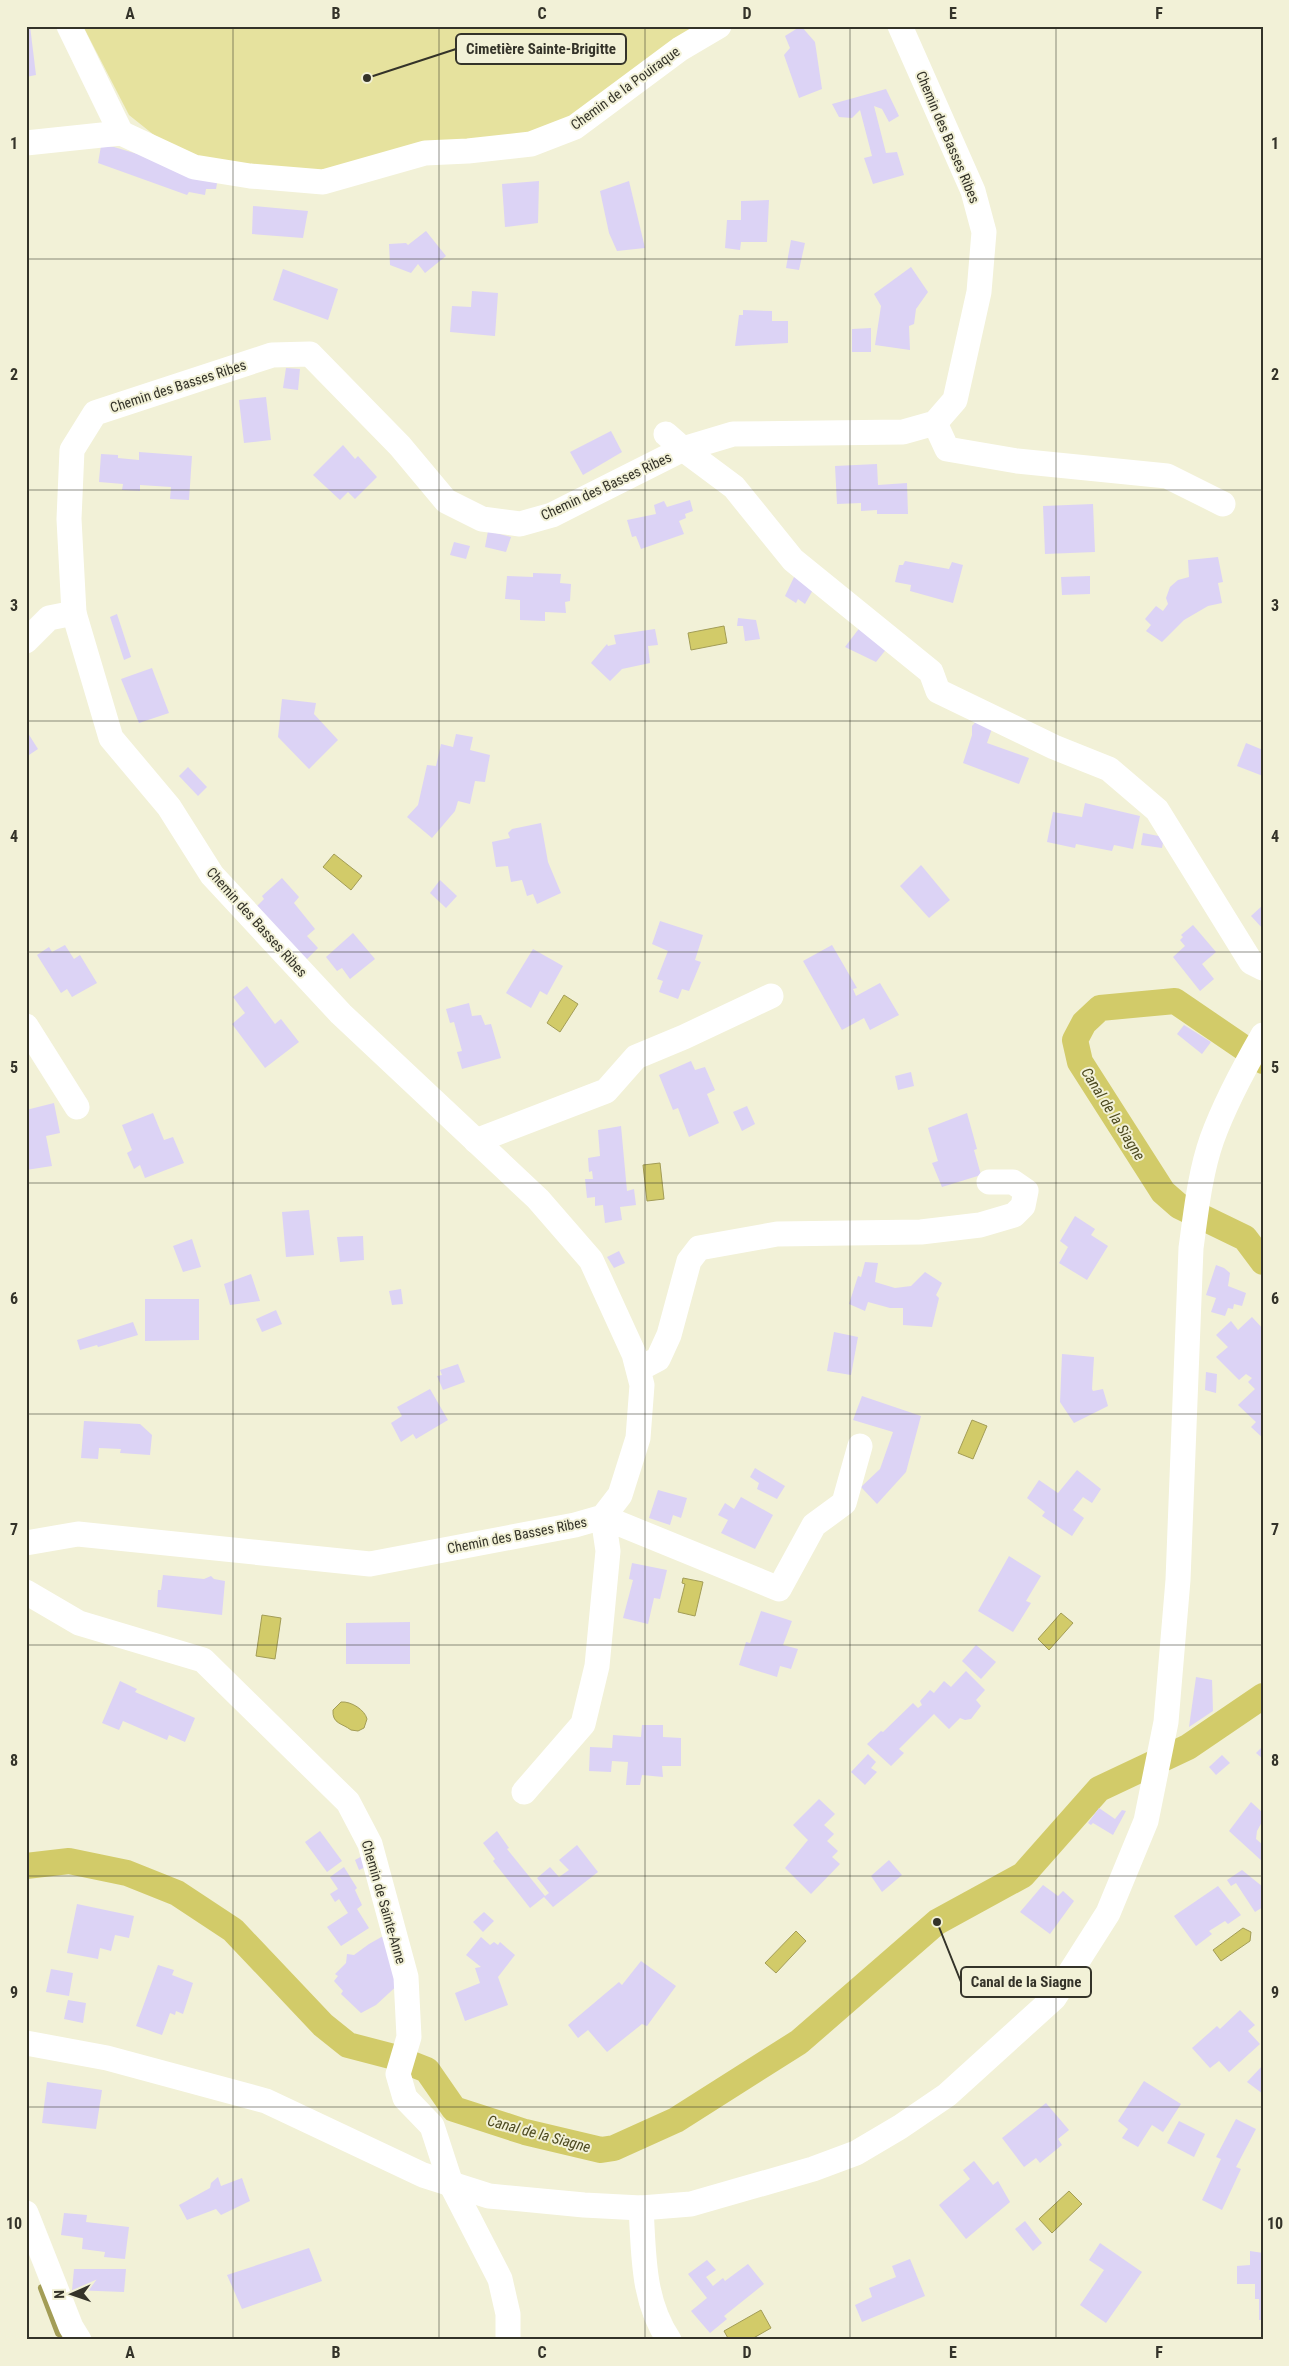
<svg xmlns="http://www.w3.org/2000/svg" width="1289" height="2366" font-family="'Roboto Condensed',sans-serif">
  <rect width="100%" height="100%" fill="#f2f1d7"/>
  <!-- green -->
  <polygon fill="#e6e29e" points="83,26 699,26 575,116 543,128 502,140 323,174 223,165 169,147 129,115"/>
  <!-- water -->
  <g fill="#d2cb69" stroke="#a39d56">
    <polygon points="724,626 727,643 691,650 688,633"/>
    <polygon points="334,854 362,876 351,890 323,867"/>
    <polygon points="564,995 578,1004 560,1032 547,1023"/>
    <polygon points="660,1163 664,1199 647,1201 643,1165"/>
    <polygon points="972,1420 987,1426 973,1459 958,1453"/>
    <polygon points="683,1578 703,1582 695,1616 678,1612 685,1584 682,1583"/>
    <polygon points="1061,1613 1073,1623 1049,1650 1038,1639"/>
    <polygon points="262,1615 281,1618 275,1659 256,1656"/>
    <path d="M341,1702C351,1701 365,1710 367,1719L364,1728L358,1731L351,1730C342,1723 332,1724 333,1710Z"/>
    <polygon points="1243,1928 1251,1932 1250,1941 1221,1961 1213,1950"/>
    <polygon points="796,1931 806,1941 776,1973 765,1963"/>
    <polygon points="1069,2191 1082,2204 1052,2233 1039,2219"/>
    <polygon points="761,2310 771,2328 750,2340 729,2340 724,2331"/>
  </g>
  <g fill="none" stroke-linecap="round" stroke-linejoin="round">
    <!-- stream -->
    <polyline stroke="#a39d56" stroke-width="8" points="42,2288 59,2333 68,2338"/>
    <!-- canal -->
    <g stroke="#d2cb69" stroke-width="26">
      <polyline points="1263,1061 1175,1001 1100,1008 1084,1023 1075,1040 1080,1062 1163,1192 1179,1206 1245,1238 1263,1262"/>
      <polyline points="26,1866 69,1861 127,1873 177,1893 233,1930 323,2025 348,2045 394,2057 427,2070 454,2109 525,2132 601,2150 614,2148 676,2120 799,2042 937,1922 1023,1875 1099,1789 1188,1747 1263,1696"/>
    </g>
  </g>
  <!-- building -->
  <g fill="#dcd3f5">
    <polygon points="26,26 30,26 36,75 26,77"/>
    <polygon points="801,26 815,42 822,89 799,98 784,55 790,48 785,36"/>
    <polygon points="886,89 899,116 889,122 882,109 874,106 886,153 897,152 904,175 873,184 864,158 872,156 860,110 852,118 839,117 832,104"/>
    <polygon points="101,146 114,147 218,178 216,189 206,189 205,195 189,192 187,195 98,163"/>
    <polygon points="539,181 538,223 505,227 502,184"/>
    <polygon points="629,181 645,248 617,251 609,233 600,191"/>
    <polygon points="769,200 767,242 741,242 740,250 725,248 727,220 741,220 741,201"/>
    <polygon points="253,206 308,211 303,238 252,234"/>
    <polygon points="426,231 446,256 425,273 418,264 411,273 390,265 389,244 406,243 408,245"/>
    <polygon points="791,240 805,243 799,270 786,268"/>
    <polygon points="911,267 928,292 916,309 914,324 909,326 910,350 875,345 881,306 874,294"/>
    <polygon points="283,269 338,289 328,320 273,300"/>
    <polygon points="472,291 498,293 495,336 450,332 452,306 471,307"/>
    <polygon points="743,310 772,311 772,321 788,321 788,343 735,346 739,315 743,315"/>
    <polygon points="871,328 871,352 852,352 852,329"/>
    <polygon points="286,368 300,369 298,390 283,388"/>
    <polygon points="266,397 271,440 244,443 239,400"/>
    <polygon points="611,431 622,452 583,475 570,452"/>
    <polygon points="343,445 355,459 358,456 377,477 355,499 348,492 340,500 313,475"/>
    <polygon points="139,452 192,456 189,500 170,499 171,487 140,485 140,491 122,490 123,484 99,482 101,454 118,455 118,458 139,460"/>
    <polygon points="877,464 878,485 907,483 908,514 877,514 877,510 861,511 861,503 837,504 835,466"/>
    <polygon points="690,500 693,511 685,514 686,518 679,521 684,534 641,549 636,536 632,537 627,520 656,514 654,505 664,501 667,507"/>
    <polygon points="1093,504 1095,552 1045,554 1043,506"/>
    <polygon points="488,531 511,537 506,552 485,547"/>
    <polygon points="454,542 470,546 466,559 450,555"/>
    <polygon points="1218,557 1223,582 1218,583 1222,603 1208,606 1184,620 1162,642 1146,631 1151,625 1145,619 1156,606 1163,611 1168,604 1166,598 1170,587 1178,580 1189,577 1188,560"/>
    <polygon points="905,561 949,569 952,562 963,565 953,603 910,591 911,585 895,582 899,565 903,565"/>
    <polygon points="533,573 561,574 560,583 571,584 570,601 565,602 566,613 545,612 545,621 520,620 520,600 505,599 507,576 533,577"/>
    <polygon points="795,575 814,588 805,604 798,599 796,603 785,596"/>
    <polygon points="1090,576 1090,594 1062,595 1061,577"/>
    <polygon points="117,614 131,657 124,660 110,617"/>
    <polygon points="738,618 756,620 760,639 745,641 743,626 737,626"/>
    <polygon points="864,622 892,642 876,662 845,647"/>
    <polygon points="655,629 658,645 648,646 650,663 622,669 610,681 591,663 607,644 608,646 616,644 614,635"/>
    <polygon points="152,668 169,713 139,723 121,679"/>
    <polygon points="282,699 316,703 314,714 338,740 309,769 278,737"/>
    <polygon points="980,717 994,723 987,743 1029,758 1019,784 963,763 972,735 972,726"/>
    <polygon points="26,730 38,749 26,757"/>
    <polygon points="456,734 473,737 470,750 490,755 485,782 475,781 470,804 458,801 455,811 432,838 407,817 418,805 427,765 436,766 441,744 453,747"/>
    <polygon points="1246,743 1263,750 1263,776 1237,766"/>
    <polygon points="188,767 207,787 198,796 179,776"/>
    <polygon points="1085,803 1140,816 1133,849 1114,845 1112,851 1076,844 1075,848 1047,842 1053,812 1082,817"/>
    <polygon points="541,823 548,862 561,893 537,904 533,894 527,896 522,880 511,882 508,866 496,867 492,842 510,838 508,833 512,829"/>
    <polygon points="1143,833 1164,837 1162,848 1141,845"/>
    <polygon points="921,865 950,900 929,918 900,886"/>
    <polygon points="282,878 299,897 294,903 315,929 307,936 318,948 306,960 257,906 264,899 262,896"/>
    <polygon points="440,880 457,896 446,908 430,893"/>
    <polygon points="1263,905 1263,929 1251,916"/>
    <polygon points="660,921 703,935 695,960 701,962 689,991 682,989 678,999 659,992 663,981 657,979 668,951 652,944"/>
    <polygon points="1193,925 1216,952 1202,964 1214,979 1200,991 1173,957 1185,946 1180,940 1183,937 1181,935"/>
    <polygon points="353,933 375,959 350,979 342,968 337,971 326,957"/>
    <polygon points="65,945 74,959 80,955 97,983 72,997 67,989 61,993 37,955 49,947 52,952"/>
    <polygon points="832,945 857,988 853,989 856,996 880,983 899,1015 870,1030 864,1018 842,1030 803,961"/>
    <polygon points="533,949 563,966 547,995 540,991 531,1008 506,993"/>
    <polygon points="247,986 275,1024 281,1019 299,1042 265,1068 232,1024 245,1013 233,997"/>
    <polygon points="469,1003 472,1016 481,1015 485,1025 491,1024 501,1058 462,1069 457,1052 462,1051 454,1022 450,1023 446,1009"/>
    <polygon points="1184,1025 1211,1042 1202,1054 1177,1034"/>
    <polygon points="691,1061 695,1070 705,1067 715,1090 707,1094 719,1123 689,1137 678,1108 673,1110 659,1075"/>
    <polygon points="911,1072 914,1086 898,1090 895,1076"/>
    <polygon points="54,1103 60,1133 46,1136 52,1166 26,1170 26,1110"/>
    <polygon points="747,1106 755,1124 742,1131 733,1112"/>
    <polygon points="153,1113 164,1140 173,1137 184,1163 145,1178 140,1165 134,1169 127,1153 132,1150 122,1125"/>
    <polygon points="967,1113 977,1149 974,1150 981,1175 942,1187 932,1163 938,1161 928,1128"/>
    <polygon points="621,1126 627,1191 634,1189 636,1205 620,1207 622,1220 605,1223 603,1205 595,1206 595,1197 587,1198 585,1179 593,1179 592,1171 589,1172 588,1158 600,1156 598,1130"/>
    <polygon points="309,1210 314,1255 286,1257 282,1212"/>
    <polygon points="1075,1216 1095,1229 1091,1235 1108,1246 1087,1280 1059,1263 1068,1247 1060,1241"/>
    <polygon points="363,1236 364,1260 340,1262 337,1237"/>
    <polygon points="192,1239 201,1267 183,1272 173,1246"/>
    <polygon points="619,1251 625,1263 614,1268 607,1257"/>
    <polygon points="865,1262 878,1263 875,1282 895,1288 911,1286 925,1272 942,1283 936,1295 939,1298 932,1327 903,1325 903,1308 890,1308 868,1302 865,1311 849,1304 858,1276 861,1277"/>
    <polygon points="1216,1265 1224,1268 1230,1273 1228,1286 1246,1293 1242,1306 1234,1304 1233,1309 1228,1308 1225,1316 1211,1312 1216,1298 1206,1295"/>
    <polygon points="251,1274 260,1301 230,1305 224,1284"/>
    <polygon points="401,1289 403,1304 392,1305 389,1291"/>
    <polygon points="145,1299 199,1299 199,1340 145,1341"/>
    <polygon points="276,1310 282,1324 262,1332 256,1319"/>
    <polygon points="1252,1317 1263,1329 1263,1438 1251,1427 1256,1422 1238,1405 1255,1389 1248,1382 1252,1378 1246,1374 1239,1380 1216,1357 1228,1347 1216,1335 1231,1321 1238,1330"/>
    <polygon points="133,1322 138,1335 98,1347 97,1345 80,1350 77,1340"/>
    <polygon points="834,1332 858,1337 851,1375 827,1371"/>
    <polygon points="1062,1354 1094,1357 1092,1389 1093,1391 1103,1389 1108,1406 1074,1423 1060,1402"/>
    <polygon points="458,1364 465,1382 443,1390 437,1376 442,1375 440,1370"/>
    <polygon points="1206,1372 1217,1374 1216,1393 1205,1390"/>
    <polygon points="430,1389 448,1420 416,1439 413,1434 401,1442 391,1423 402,1416 397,1407"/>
    <polygon points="862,1396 921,1416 906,1472 877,1504 861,1487 880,1469 893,1432 853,1420"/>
    <polygon points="84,1421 140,1424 152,1435 150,1455 120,1453 121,1449 99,1448 98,1459 81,1458"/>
    <polygon points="755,1468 785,1486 777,1499 757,1489 759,1483 750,1477"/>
    <polygon points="1077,1470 1101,1489 1092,1503 1083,1497 1073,1510 1084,1518 1072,1536 1042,1516 1045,1512 1027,1498 1039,1480 1058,1493"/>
    <polygon points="658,1490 687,1498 681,1518 673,1515 670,1525 649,1518"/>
    <polygon points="741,1497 773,1515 755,1549 721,1533 728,1520 718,1515 725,1503 734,1509"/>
    <polygon points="1009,1556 1041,1576 1026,1601 1031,1603 1013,1632 978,1611"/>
    <polygon points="632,1563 667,1570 660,1599 654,1598 648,1624 623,1618 633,1580 629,1579"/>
    <polygon points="163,1575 204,1579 211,1576 214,1579 225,1581 222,1615 157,1607 158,1590 161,1590"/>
    <polygon points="761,1611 792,1621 783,1645 798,1649 791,1669 780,1666 777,1677 739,1665 746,1642 750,1643"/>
    <polygon points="410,1622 410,1664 346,1664 346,1623"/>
    <polygon points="976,1645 996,1662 981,1679 962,1661"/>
    <polygon points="966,1671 985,1690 976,1700 981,1706 971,1719 965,1720 960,1718 949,1729 934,1714 899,1749 904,1753 891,1766 867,1744 881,1731 883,1732 913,1703 918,1708 922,1705 920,1701 930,1690 934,1693 944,1681 951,1687"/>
    <polygon points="1196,1677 1212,1680 1213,1711 1189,1727"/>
    <polygon points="120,1681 137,1689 135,1692 195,1718 185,1742 169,1735 167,1740 123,1721 119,1730 102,1723"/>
    <polygon points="642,1725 663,1725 663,1737 681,1738 681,1766 662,1766 663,1777 642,1775 640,1785 626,1785 628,1762 612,1761 611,1772 589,1771 590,1747 612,1748 613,1735 641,1737"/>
    <polygon points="1263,1746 1263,1759 1256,1753"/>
    <polygon points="868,1754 876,1762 871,1768 877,1772 865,1785 851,1772"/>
    <polygon points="1222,1755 1230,1763 1216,1775 1209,1767"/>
    <polygon points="819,1799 835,1814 824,1825 834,1834 827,1841 838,1851 832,1857 840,1864 811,1894 785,1868 808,1840 793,1825"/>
    <polygon points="1251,1802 1263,1813 1263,1820 1257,1831 1256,1839 1263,1845 1263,1862 1229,1831"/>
    <polygon points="1099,1808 1115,1819 1122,1810 1126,1811 1113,1835 1093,1823 1091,1825 1088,1823"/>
    <polygon points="320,1831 342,1861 327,1872 305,1842"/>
    <polygon points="497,1831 509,1848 507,1849 545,1896 549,1893 537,1878 550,1867 559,1877 569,1870 559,1860 577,1845 598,1872 553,1907 544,1897 530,1908 493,1861 495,1859 483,1843"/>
    <polygon points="364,1855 368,1866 359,1870 355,1860"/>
    <polygon points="889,1860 902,1875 882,1892 871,1876"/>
    <polygon points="344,1867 357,1888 355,1890 362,1905 357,1909 369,1928 341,1946 327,1927 348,1913 339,1899 335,1902 330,1894 338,1889 330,1877"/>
    <polygon points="1242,1870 1263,1887 1263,1907 1255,1912 1236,1883 1231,1886 1227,1880"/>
    <polygon points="1043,1885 1058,1896 1063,1891 1074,1901 1050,1934 1020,1912"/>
    <polygon points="1218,1886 1241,1915 1228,1924 1225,1921 1209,1931 1212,1934 1196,1946 1174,1916"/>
    <polygon points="77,1904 134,1916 129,1938 115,1935 111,1951 100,1948 98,1959 67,1953"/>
    <polygon points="484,1912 494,1921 483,1932 473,1922"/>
    <polygon points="385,1935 401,1982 376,2005 361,2013 341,1994 343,1991 334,1981 338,1976 335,1974 346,1963 347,1954 354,1955 369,1944"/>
    <polygon points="481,1937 490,1945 494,1942 498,1945 500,1942 515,1955 498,1977 508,2005 465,2021 455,1993 480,1983 475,1968 481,1967 466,1955"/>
    <polygon points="641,1961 676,1986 647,2026 642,2024 607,2052 588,2030 578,2038 568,2025 619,1982 622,1985"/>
    <polygon points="158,1965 174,1970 172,1975 193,1983 183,2014 176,2011 175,2015 170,2013 162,2035 136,2026"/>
    <polygon points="51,1969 73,1973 69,1996 46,1992"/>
    <polygon points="68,2000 86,2003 83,2023 64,2019"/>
    <polygon points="1240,2010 1255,2025 1248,2031 1260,2044 1229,2072 1219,2061 1210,2068 1192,2048 1217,2026 1220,2029"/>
    <polygon points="1263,2065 1263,2094 1247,2082"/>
    <polygon points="1144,2081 1181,2104 1163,2132 1152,2125 1138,2147 1122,2138 1128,2129 1118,2121"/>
    <polygon points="47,2082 102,2090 96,2129 42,2123"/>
    <polygon points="1046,2103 1069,2130 1058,2139 1062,2145 1040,2163 1036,2158 1024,2167 1002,2138"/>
    <polygon points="1236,2119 1256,2129 1236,2167 1241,2169 1222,2210 1202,2200 1221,2159 1216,2157"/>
    <polygon points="1179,2121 1205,2134 1194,2157 1167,2143"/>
    <polygon points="974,2161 993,2185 998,2181 1010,2202 966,2239 939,2205 970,2179 963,2170"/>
    <polygon points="218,2177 221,2186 242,2178 250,2201 221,2215 216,2209 187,2220 179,2205 210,2188 211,2183"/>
    <polygon points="64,2213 87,2215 86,2222 129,2227 125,2259 104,2257 105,2252 82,2249 83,2238 61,2235"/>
    <polygon points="1025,2221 1042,2243 1033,2251 1015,2229"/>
    <polygon points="1100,2243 1142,2272 1106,2323 1080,2305 1104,2270 1089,2260"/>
    <polygon points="309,2248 322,2281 242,2309 227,2275"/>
    <polygon points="1250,2251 1263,2253 1263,2320 1259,2320 1259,2299 1255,2299 1255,2284 1237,2284 1237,2266 1250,2265"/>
    <polygon points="910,2259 925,2296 862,2322 855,2305 872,2297 869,2288 896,2277 892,2266"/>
    <polygon points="707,2260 716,2270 706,2277 713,2286 723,2278 725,2281 748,2264 764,2284 724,2316 727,2319 710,2333 691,2311 707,2298 688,2274"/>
    <polygon points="74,2269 126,2269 124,2292 72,2290"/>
  </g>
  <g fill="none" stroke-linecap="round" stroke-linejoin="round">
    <!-- minor -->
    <g stroke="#fff" stroke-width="25">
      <polyline points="69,26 121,133"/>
      <polyline points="121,133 194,167 250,176 323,182 425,153 468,151 531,144 575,127 680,49 719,26"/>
      <polyline points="26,143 121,133"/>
      <polyline points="935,423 947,449 1017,461 1167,476 1223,504"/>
      <polyline points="666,434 683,449 734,487 793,560 931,672 938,691 1054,747 1109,769 1157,810 1251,962 1263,968"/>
      <polyline points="26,641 49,618 74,613"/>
      <polyline points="26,1026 77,1107"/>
      <polyline points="476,1141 606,1091 636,1057 684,1037 771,996"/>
      <polyline points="639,1369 658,1359 669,1335 689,1261 699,1248 777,1234 921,1232 980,1225 1014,1215 1023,1206 1026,1191 1013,1182 989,1182"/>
      <polyline points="26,1543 78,1534 370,1564 575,1525 603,1517 620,1495 638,1438 642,1385 634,1354 591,1260 538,1199 341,1014 212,875 169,807 111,738 74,613 69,519 72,450 95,413 272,355 310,354 400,446 446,501 482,519 520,524 552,515 683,449 733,434 903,432 935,423 955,400 979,292 984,232 973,191 900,26"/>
      <polyline points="26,1592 79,1623 203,1660 348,1802 370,1844 406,1977 409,2037 398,2074 405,2098 432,2126 451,2184 500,2279 508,2314 508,2340"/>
      <polyline points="524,1792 583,1724 597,1666 608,1551 603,1517 779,1589 814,1525 844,1503 860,1446"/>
      <path d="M26,2043L107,2058L266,2101L423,2175L489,2196L584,2205L641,2208L691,2204L813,2169L856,2153L900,2127L947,2095L1054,1998L1108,1913L1146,1821L1166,1722L1178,1580L1191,1248C1196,1212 1200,1173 1212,1139C1225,1103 1244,1068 1263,1035"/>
      <path d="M641,2208C644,2254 642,2300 669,2340"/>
      <polyline points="26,2213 71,2327 79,2340"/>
    </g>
  </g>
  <!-- grid -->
  <path fill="none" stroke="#343329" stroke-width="1" stroke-opacity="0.55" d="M233,26V2340M439,26V2340M645,26V2340M850,26V2340M1056,26V2340M26,259H1263M26,490H1263M26,721H1263M26,952H1263M26,1183H1263M26,1414H1263M26,1645H1263M26,1876H1263M26,2107H1263"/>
  <g text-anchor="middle" stroke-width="4" stroke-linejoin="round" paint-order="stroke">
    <!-- street labels -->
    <g font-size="14" fill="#343329" stroke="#f2f1d7">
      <text transform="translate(625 88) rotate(-36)" y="5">Chemin de la Pouiraque</text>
      <text transform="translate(948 137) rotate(67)" y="5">Chemin des Basses Ribes</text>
      <text transform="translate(178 386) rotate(-18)" y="5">Chemin des Basses Ribes</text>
      <text transform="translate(606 486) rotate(-25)" y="5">Chemin des Basses Ribes</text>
      <text transform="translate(257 922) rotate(48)" y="5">Chemin des Basses Ribes</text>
      <text transform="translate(517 1535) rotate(-11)" y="5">Chemin des Basses Ribes</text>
      <text transform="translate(384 1902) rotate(74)" y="5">Chemin de Sainte-Anne</text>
    </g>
    <!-- water labels -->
    <g font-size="15" font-style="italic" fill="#4c491f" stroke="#f2f1d7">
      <text transform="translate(1113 1114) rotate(58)" y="5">Canal de la Siagne</text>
      <text transform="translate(539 2134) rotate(15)" y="5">Canal de la Siagne</text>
    </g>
  </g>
  <!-- callouts -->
  <path fill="none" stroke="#343329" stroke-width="2" d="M367 78L456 49M937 1922L961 1982"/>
  <g fill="#343329" stroke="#f2f1d7" stroke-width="2">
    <circle cx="367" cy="78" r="5"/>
    <circle cx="937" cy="1922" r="5"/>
  </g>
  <g fill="#f2f1d7" stroke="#343329" stroke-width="2">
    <rect x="456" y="34" width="170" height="30" rx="5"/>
    <rect x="961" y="1967" width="130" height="30" rx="5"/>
  </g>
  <g font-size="15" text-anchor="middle" font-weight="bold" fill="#343329">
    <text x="541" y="54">Cimetière Sainte-Brigitte</text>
    <text x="1026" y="1987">Canal de la Siagne</text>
  </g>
  <!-- border -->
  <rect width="1289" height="2366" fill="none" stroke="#f2f1d7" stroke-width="55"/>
  <!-- north arrow -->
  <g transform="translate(72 2294) rotate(268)" stroke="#f2f1d7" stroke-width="4" paint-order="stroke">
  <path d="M0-4L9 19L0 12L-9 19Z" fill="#343329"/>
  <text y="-8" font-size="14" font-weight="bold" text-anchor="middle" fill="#343329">N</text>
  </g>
  <rect x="28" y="28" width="1234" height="2310" fill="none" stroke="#343329" stroke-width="2"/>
  <g font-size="16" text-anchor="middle" font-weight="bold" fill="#343329">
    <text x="130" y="19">A</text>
    <text x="336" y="19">B</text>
    <text x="542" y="19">C</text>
    <text x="747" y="19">D</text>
    <text x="953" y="19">E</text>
    <text x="1159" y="19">F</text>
    <text x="14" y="149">1</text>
    <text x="1275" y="149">1</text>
    <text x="14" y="380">2</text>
    <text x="1275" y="380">2</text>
    <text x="14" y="611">3</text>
    <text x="1275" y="611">3</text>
    <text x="14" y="842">4</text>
    <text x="1275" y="842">4</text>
    <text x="14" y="1073">5</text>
    <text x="1275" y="1073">5</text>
    <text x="14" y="1304">6</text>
    <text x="1275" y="1304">6</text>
    <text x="14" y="1535">7</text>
    <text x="1275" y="1535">7</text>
    <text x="14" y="1766">8</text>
    <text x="1275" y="1766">8</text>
    <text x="14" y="1998">9</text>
    <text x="1275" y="1998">9</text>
    <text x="14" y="2229">10</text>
    <text x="1275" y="2229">10</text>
    <text x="130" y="2358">A</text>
    <text x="336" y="2358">B</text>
    <text x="542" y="2358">C</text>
    <text x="747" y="2358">D</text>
    <text x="953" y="2358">E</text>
    <text x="1159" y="2358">F</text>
  </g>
</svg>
